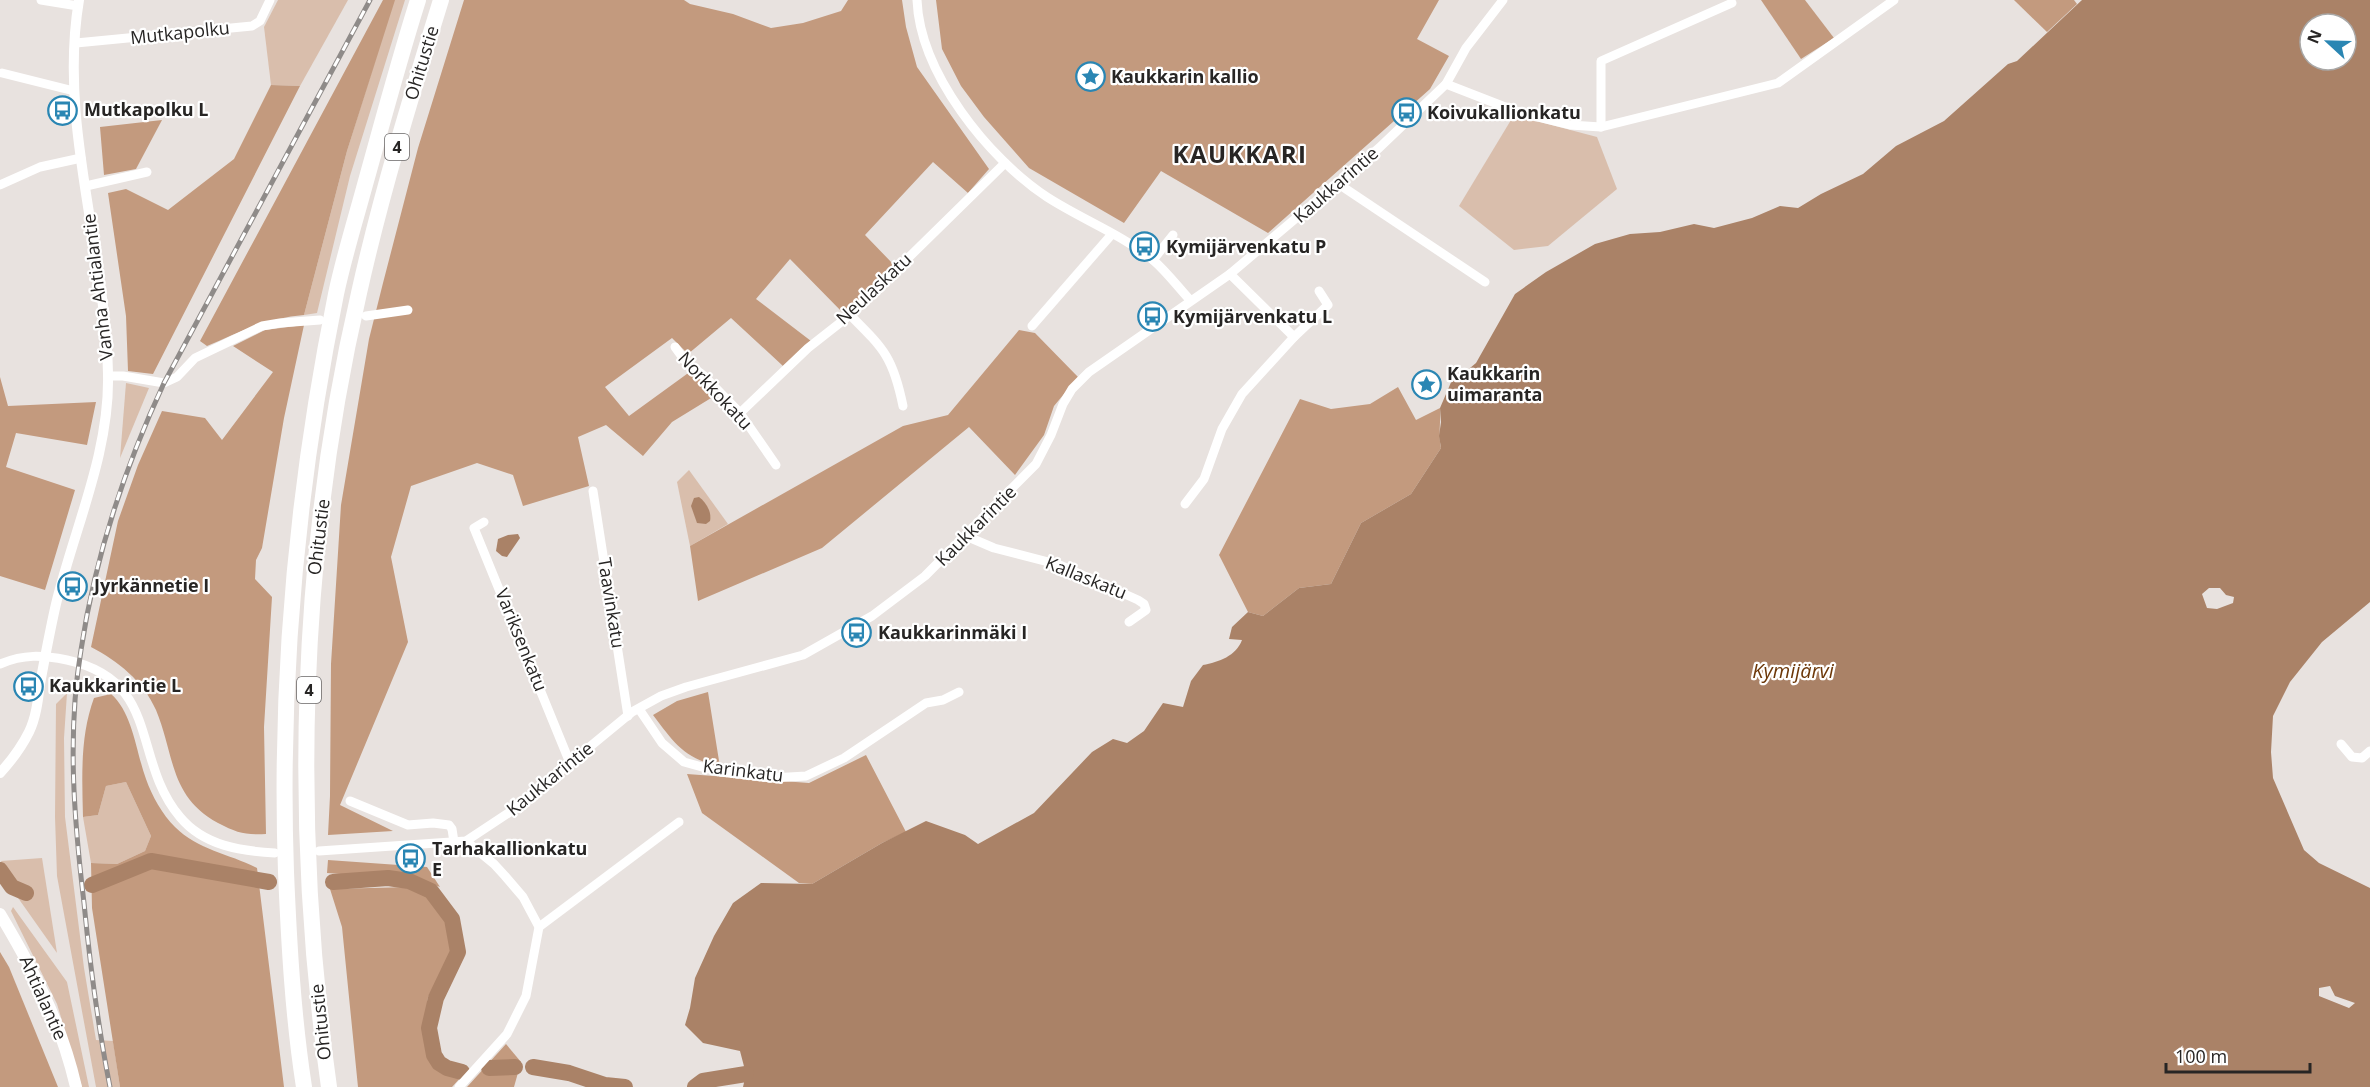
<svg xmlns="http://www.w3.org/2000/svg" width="2370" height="1087" font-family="'Open Sans',sans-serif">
  <rect width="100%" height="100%" fill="#e8e2df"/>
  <!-- green -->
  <g fill="#d9beac">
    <polygon points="278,0 348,0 300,86 271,85 264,27"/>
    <polygon points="394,0 405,0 350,176 317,313 304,315 347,151"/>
    <polygon points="1514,115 1597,137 1617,189 1548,246 1514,250 1459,206"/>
    <polygon points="126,383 149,388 120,458"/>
    <polygon points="689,470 728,524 690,546 677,482"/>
    <polygon points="67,693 64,738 65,817 84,968 96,1040 113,1041 120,1087 96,1087 57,876 55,817 56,704"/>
    <polygon points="126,782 151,836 145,851 117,864 91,863 83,817 98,815 106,786"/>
    <polygon points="42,858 57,953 16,895 1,861"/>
    <polygon points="13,907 67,982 89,1087 82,1087 57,1004 11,911"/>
  </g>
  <!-- forest -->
  <g fill="#c39a7e">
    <path d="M383,0H395L347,151L304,315C268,318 239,332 207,346L200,341Z"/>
    <polygon points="464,0 684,0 690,4 733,14 771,28 803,23 841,11 848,0 902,0 906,27 917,67 989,169 968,193 933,162 865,235 894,265 844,314 790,259 756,299 811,341 783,366 731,318 688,354 672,338 605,387 629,416 691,371 716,395 672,422 643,456 606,425 578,437 589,486 523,506 513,475 477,463 411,486 391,557 408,642 340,805 393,831 328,835 330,796 331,664 341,505 369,339 383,283 418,148"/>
    <polygon points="936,0 1439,0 1417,39 1449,56 1430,89 1268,233 1161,171 1124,223 1029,168 984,117 961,86 942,49"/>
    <polygon points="1761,0 1805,0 1834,38 1801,59"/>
    <polygon points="2014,0 2074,0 2077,4 2047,32"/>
    <polygon points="271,85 300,86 153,374 128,371 126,316 108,193 126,189 168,210 234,159"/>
    <polygon points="162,120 136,169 104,175 100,127"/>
    <path d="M304,325L284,418L262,548L256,560L255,579L272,597L264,727L266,834C245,835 237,833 218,823C169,796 175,756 156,710C143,681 118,661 91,647L118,521L138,465L162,411L205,418L222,440L273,372L233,346L265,330Z"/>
    <polygon points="1019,330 1035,333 1078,377 1054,406 1044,435 1015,475 969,427 822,548 698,601 690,546 903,426 948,415"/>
    <polygon points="0,377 8,406 96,402 87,445 16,433 6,467 75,490 45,590 0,576"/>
    <path d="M1398,387L1416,420L1440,408C1441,422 1438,434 1441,448L1411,494L1361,523L1331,584L1299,588L1263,616L1248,612L1219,555L1300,399L1331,409L1370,404Z"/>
    <path d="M708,692L720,767C683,757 675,744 653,715L677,701Z"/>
    <path d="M111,694C133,713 136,752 146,779C152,796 162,814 175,827C198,850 230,854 257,868L284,1087H120L92,908L91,863L117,864L145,851L151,836L126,782L106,786L98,815L83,817C82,777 80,736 94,698Z"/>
    <polygon points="866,755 906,832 882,843 812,884 799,883 702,813 687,774 809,783"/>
    <polygon points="328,860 427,867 440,887 403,873 354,875 327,873"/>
    <polygon points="410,887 428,897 445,920 451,954 428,997 424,1029 434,1068 462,1076 452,1087 358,1087 342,927 330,889"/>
    <polygon points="0,952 9,967 58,1087 0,1087"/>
    <polygon points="506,1044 521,1062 514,1087 467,1087"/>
  </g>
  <!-- water -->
  <g fill="#aa8267" fill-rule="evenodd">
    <path d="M2082,0H2370V602L2322,642L2290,682L2273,716L2271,752L2273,778L2304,850L2319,863L2370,888V1087H743L746,1074L740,1051L703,1043L685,1025L690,1008L695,978L714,936L733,903L761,883L812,884L882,843L926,821L965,835L978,844L1034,813L1092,752L1113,739L1127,743L1144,731L1163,703L1183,707L1191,681L1203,665C1219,662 1236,656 1242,640L1229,639L1232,627L1248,612L1263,616L1299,588L1331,584L1361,523L1411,494L1441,448L1439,436L1441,422L1440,408L1452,380L1464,373L1476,363L1515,294L1546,272L1595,244L1630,234L1660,232L1694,224L1714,228L1752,218L1780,206L1798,208L1821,194L1863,174L1896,146L1944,121L2008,64L2017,61ZM2310,24H2346V60H2310ZM2209,588H2220L2226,595L2234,597L2233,603L2217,609L2207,608L2202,594ZM2330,986L2335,996L2355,1003L2349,1008L2319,996V988Z"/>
    <path d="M699,497C706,502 712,512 710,521L706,524L697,523L691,506L694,498Z"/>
    <polygon points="518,534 520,538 507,557 502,556 496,551 498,539 508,535"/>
  </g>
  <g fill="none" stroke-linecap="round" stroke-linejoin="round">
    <!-- river -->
    <g stroke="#aa8267" stroke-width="16">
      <polyline points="0,870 12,887 26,893"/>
      <polyline points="333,882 388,878 409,881 431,891 452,919 458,952 436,998 429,1028 434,1055 439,1063 447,1068 462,1072"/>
      <polyline points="92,885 151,861 269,882"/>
      <polyline points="533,1067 569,1073 605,1085 625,1087"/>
      <polyline points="489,1068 515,1067"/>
      <polyline points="695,1087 703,1081 746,1074"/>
    </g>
    <!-- minor -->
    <g stroke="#fff" stroke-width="9">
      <polyline points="41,0 78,6"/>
      <path d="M917,0C920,73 988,158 1047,197C1081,219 1121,234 1153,260C1166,271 1178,287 1190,300"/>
      <polyline points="76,43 252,26 260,21 270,0"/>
      <polyline points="2,73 74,91"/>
      <polyline points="1446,84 1518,112 1570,125 1601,127 1778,83 1894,0"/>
      <polyline points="1601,127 1601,61 1732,3"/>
      <polyline points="1337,183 1485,282"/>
      <polyline points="0,185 40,167 81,158"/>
      <polyline points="86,186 147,172"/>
      <polyline points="1153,260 1173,235"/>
      <path d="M850,315C884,349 893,357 903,406"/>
      <polyline points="366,316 408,310"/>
      <polyline points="1032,326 1112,234"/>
      <polyline points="1294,337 1328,305 1319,291"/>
      <polyline points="675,347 686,362 703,375 740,413 776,465"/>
      <polyline points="108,376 123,376 164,383 177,377 195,358 262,326 280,323 320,320"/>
      <polyline points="740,413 808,348 850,315 1005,163"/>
      <polyline points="593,491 628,716"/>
      <polyline points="1185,504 1204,479 1222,429 1242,394 1294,337 1230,274"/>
      <polyline points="484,522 474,528 570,763"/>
      <polyline points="966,536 994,548 1060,565 1138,600 1144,604 1146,610 1129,622"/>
      <path d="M0,664C24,654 42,655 67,660C162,681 131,759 180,817C204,846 241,851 275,853"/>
      <polyline points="639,709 662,743 684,762 720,772 772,778 806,776 844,758 926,703 943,700 959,692"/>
      <polyline points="2341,744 2352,757 2362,758 2370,751"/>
      <polyline points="350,801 408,825 433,823 449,825 452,829 454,842"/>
      <polyline points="319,851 466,841 513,810 632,712 661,696 686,687 803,655 872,616 925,576 1036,464 1051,435 1063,404 1072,389 1089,372 1230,274 1379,148 1446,84 1466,48 1503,0"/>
      <polyline points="539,927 679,822"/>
      <polyline points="459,1087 507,1034 526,996 539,927 523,897 505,876 494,864 466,841"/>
    </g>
    <!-- tertiary -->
    <path stroke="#fff" stroke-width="10" d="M0,773C12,760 21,748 29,732C36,718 38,700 40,684C45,657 50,630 56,604C74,529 110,453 108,374C106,249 58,125 79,0"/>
    <!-- secondary -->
    <path stroke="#fff" stroke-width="12" d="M0,914C34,971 61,1022 76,1087"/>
    <!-- motorway -->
    <g stroke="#fff" stroke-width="16">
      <path d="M304,1087C293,1016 289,944 286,872C279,676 297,486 336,294C344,256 356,218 366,181C383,120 399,60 418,0"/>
      <path d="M329,1087C292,825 299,552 359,293C381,194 411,97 441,0"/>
    </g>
    <defs>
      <path id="rail" d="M110,1087C98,1026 90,965 84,903C74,819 67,734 81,650C95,556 124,469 164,383L370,0"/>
    </defs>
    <!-- rail casing -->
    <use href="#rail" stroke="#8f8b89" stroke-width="5"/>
    <!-- rail -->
    <use href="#rail" stroke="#fff" stroke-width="3" stroke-dasharray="9" stroke-linecap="butt"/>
  </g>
  <!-- icons -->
  <defs>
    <symbol id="sight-ring" viewBox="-11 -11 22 22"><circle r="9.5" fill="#fff" stroke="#2a86b3" stroke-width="1.5"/><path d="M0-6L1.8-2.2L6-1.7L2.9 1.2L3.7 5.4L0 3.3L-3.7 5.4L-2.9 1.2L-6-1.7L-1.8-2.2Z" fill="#2a86b3"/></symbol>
    <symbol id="bus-ring" viewBox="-11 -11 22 22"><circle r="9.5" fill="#fff" stroke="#2a86b3" stroke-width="1.5"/><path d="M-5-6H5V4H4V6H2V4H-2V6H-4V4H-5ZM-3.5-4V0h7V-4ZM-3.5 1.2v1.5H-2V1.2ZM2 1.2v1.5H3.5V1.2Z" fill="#2a86b3"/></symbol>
  </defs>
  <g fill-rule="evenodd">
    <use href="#sight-ring" x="1074" y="60" width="33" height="33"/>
    <use href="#bus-ring" x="46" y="94" width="33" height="33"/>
    <use href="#bus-ring" x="1390" y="96" width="33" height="33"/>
    <use href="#bus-ring" x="1128" y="230" width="33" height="33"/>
    <use href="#bus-ring" x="1136" y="300" width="33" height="33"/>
    <use href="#sight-ring" x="1410" y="368" width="33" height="33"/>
    <use href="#bus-ring" x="56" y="570" width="33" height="33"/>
    <use href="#bus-ring" x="840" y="616" width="33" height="33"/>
    <use href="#bus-ring" x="12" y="670" width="33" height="33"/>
    <use href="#bus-ring" x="394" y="842" width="33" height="33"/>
  </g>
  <g text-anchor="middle" stroke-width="4.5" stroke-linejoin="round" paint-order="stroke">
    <!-- shield labels -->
    <g fill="#fff" stroke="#686666" stroke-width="1.5">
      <rect x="385" y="134" width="24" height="26" rx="4.5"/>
      <rect x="297" y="677" width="24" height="26" rx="4.5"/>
    </g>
    <g font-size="16" font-weight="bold" fill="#272524">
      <text x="397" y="153">4</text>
      <text x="309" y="696">4</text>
    </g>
    <!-- street labels -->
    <g font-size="18" fill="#272524" stroke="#fff">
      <text transform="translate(180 33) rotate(-6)" y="6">Mutkapolku</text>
      <text transform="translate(422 63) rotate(-73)" y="6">Ohitustie</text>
      <text transform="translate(1336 185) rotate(-41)" y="6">Kaukkarintie</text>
      <text transform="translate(98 287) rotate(-97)" y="6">Vanha Ahtialantie</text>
      <text transform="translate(874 289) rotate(-43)" y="6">Neulaskatu</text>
      <text transform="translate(715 391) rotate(47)" y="6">Norkkokatu</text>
      <text transform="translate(976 526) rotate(-45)" y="6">Kaukkarintie</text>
      <text transform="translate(319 537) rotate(-83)" y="6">Ohitustie</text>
      <text transform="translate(1086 578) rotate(22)" y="6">Kallaskatu</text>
      <text transform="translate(611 603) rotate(81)" y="6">Taavinkatu</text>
      <text transform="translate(521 640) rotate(68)" y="6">Variksenkatu</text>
      <text transform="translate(743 771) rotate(7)" y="6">Karinkatu</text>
      <text transform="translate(550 779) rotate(-39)" y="6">Kaukkarintie</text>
      <text transform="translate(43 998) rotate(66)" y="6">Ahtialantie</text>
      <text transform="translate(321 1022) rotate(-96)" y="6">Ohitustie</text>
    </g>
    <!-- poi labels -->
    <g font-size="18" font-weight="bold" fill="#272524" stroke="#fff" text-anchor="start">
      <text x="1111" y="83">Kaukkarin kallio</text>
      <text x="84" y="116">Mutkapolku L</text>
      <text x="1427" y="119">Koivukallionkatu</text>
      <text x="1166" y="253">Kymijärvenkatu P</text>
      <text x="1173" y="323">Kymijärvenkatu L</text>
      <text x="1447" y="380">Kaukkarin<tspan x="1447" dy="21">uimaranta</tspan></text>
      <text x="94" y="592">Jyrkännetie I</text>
      <text x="878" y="639">Kaukkarinmäki I</text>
      <text x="49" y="692">Kaukkarintie L</text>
      <text x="432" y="855">Tarhakallionkatu<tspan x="432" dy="21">E</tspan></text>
    </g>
    <!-- water labels -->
    <g font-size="20" font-style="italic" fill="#6d3809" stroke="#fff">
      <text x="1793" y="678">Kymijärvi</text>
    </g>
    <!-- district labels -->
    <g font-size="24" font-weight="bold" letter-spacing="1.5" fill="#272524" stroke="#fff">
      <text x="1240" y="163">KAUKKARI</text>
    </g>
  </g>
  <!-- north arrow -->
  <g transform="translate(2328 42) rotate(292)"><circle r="28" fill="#ffffff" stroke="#a9a8a7" stroke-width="1.5"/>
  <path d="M0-4.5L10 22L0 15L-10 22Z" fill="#2a86b3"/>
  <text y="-9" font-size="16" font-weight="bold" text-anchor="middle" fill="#272524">N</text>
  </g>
  <!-- scale -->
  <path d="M2166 1063v9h144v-9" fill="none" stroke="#272524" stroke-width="3"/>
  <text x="2175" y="1063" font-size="18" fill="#272524" stroke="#ffffff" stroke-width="4.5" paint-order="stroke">100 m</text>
</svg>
